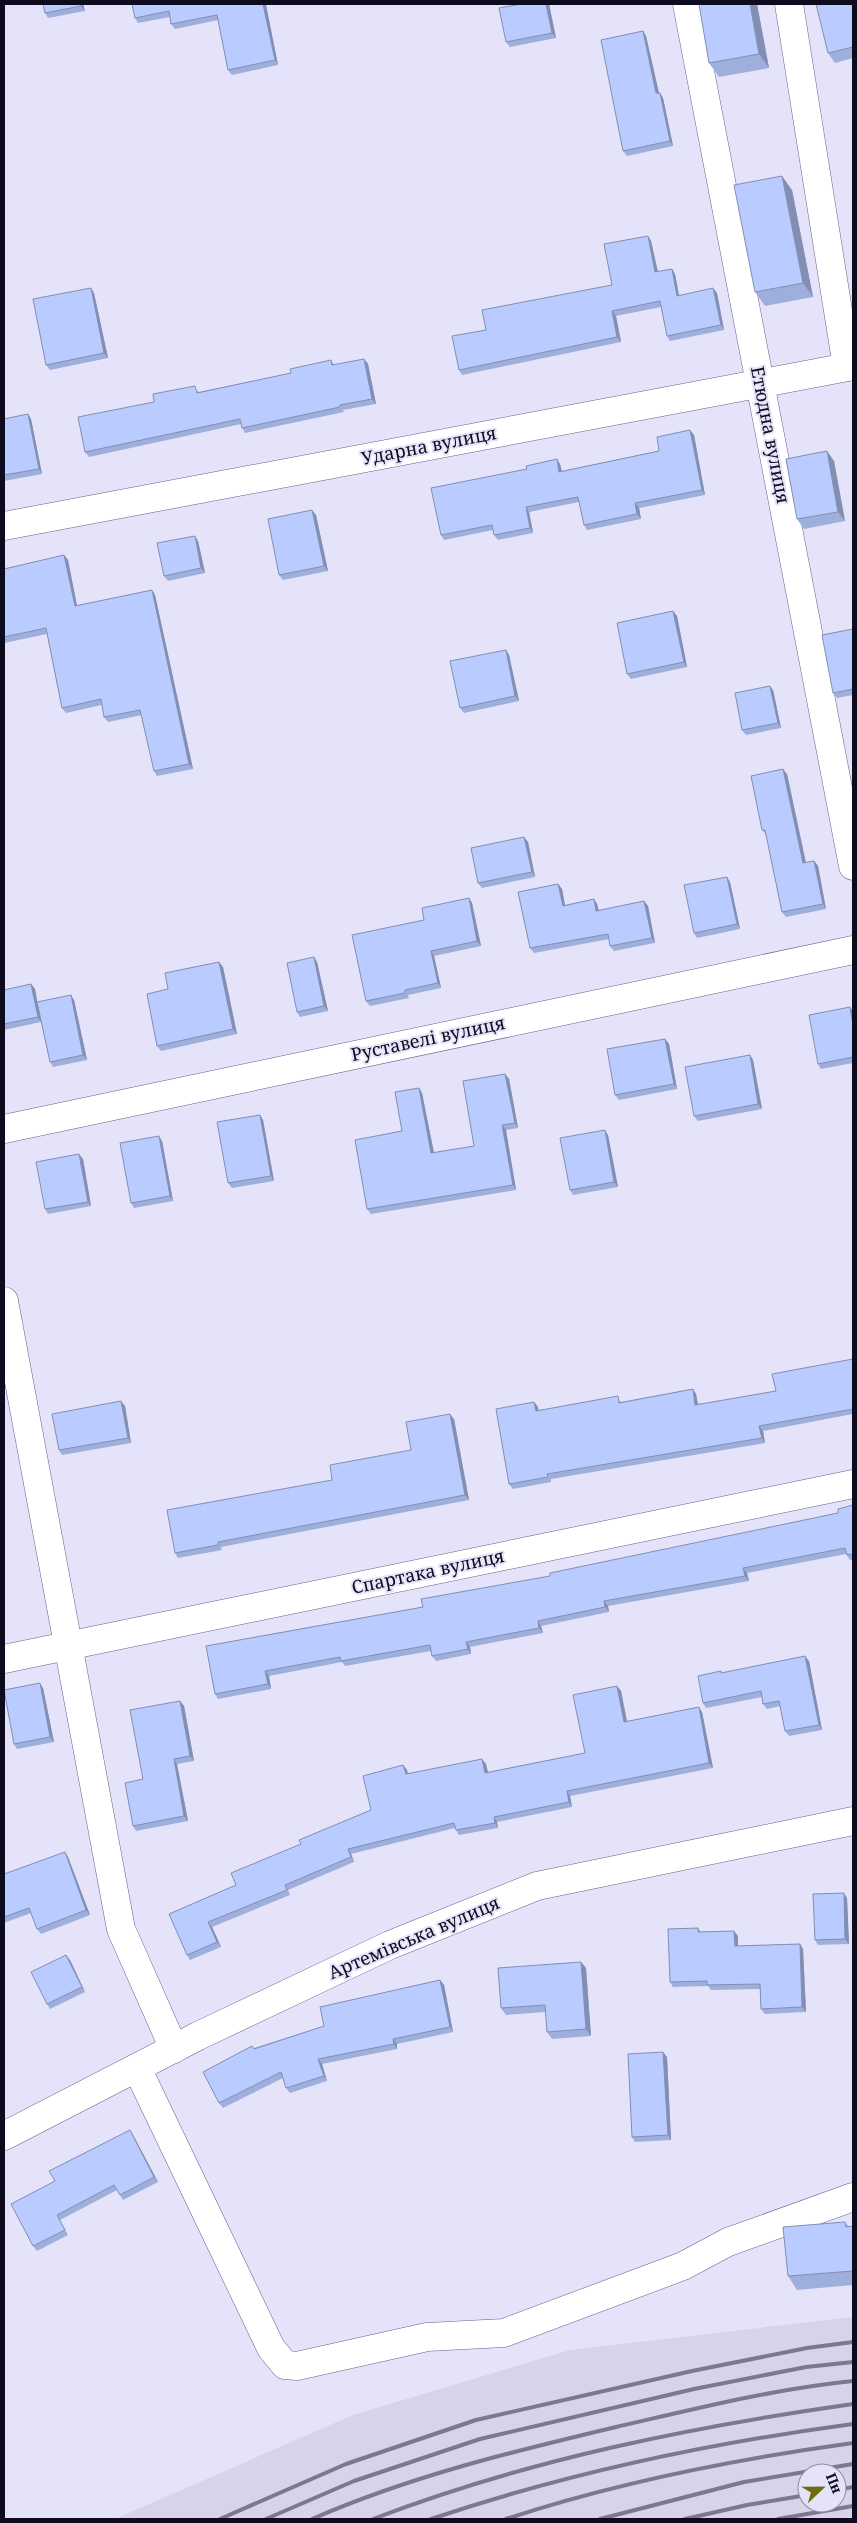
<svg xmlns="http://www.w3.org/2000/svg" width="857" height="2523" font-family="'Noto Serif',serif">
  <rect width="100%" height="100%" fill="#e5e3fa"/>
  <!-- built -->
  <path fill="#d6d3eb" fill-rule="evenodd" d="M853,2317V2519H115L353,2415L570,2350ZM807,2473H837V2503H807Z"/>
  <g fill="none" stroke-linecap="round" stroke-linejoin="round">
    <defs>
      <g id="minor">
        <polyline points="687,4 853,866"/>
        <polyline points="789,4 847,367"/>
        <polyline points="4,526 853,366"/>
        <polyline points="4,1129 853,950"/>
        <polyline points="4,1301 121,1929 174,2049"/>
        <polyline points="4,1659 853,1484"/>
        <polyline points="137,2068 271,2348 285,2365 297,2366 427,2337 504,2333 683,2266 728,2242 853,2197"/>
      </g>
      <polyline id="major" points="4,2136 198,2036 390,1945 537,1886 853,1821"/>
    </defs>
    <!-- minor casing -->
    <use href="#minor" stroke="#665f8f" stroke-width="29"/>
    <!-- major casing -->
    <use href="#major" stroke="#665f8f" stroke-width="29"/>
    <!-- minor -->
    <use href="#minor" stroke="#fff" stroke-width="28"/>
    <!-- major -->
    <use href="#major" stroke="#fff" stroke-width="28"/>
    <!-- rail -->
    <g stroke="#7c798e" stroke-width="4">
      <polyline points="837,2490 853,2487"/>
      <polyline points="220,2519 346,2464 476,2420 692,2371 807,2348 853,2342"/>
      <polyline points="266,2519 354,2481 480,2439 694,2389 806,2367 853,2362"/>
      <path d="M312,2519C411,2476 511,2452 616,2427C694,2409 773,2389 853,2381"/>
      <path d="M373,2519C527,2460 690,2427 853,2404"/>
      <path d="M431,2519C568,2473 710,2443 853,2424"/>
      <path d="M506,2519C618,2482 736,2459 853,2443"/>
      <polyline points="600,2519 744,2482 853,2464"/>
      <polyline points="685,2519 747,2505 807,2495"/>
      <polyline points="778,2519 853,2506"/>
    </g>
  </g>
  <!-- wall -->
  <g fill="#9fafdb">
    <polygon points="83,4 85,11 48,18 45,13"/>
    <polygon points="132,4 273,4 266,5 278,65 232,75 228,70 218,20 175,29 171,24 170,17 138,23 135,18"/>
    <polygon points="549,4 556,38 510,47 506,42"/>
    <polygon points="757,4 769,68 719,77 709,63"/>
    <polygon points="853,4 853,58 835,63 828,53"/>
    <polygon points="643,31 646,36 659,93 660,93 663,98 673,146 627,156 623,151"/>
    <polygon points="792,190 813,297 765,306 755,292"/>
    <polygon points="648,236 651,241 658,272 672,269 675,274 679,295 717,293 724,330 670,341 667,336 661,307 616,316 621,342 462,375 459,370 486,330 612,285"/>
    <polygon points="94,293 108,358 50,370 46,365"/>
    <polygon points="364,359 368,364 376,404 343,410 344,412 245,433 242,428 241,424 89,457 85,452 154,402 199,391 199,392 291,373 331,360 334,365"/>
    <polygon points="28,414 31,419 42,474 4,481 4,419"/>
    <polygon points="694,435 705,495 639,508 641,519 587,530 584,525 579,502 529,512 533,533 498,540 494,535 493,530 444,540 441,535 560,464 562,471 659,451"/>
    <polygon points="834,461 845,521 804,529 797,519"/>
    <polygon points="316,515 328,571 283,580 279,575"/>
    <polygon points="198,541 205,573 168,581 164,576"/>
    <polygon points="64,555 68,560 77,606 152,590 155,595 193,769 157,776 154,771 142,715 108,722 104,717 102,705 66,713 62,708 47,634 4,643 4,569"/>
    <polygon points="673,611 677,616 687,667 631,679 627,674"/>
    <polygon points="853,629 853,695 837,698 833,693"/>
    <polygon points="506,650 509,655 519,701 464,713 460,708"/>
    <polygon points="773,690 781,728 746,735 742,730"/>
    <polygon points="787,774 806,863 814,861 818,866 826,909 786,917 782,912 767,835 762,830"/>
    <polygon points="524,837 528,842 535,877 482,888 478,883"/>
    <polygon points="730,882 740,929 697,938 694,933"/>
    <polygon points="558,884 562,889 565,905 594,899 597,904 599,911 644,901 648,906 655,943 614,951 610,946 609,939 534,953 530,948"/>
    <polygon points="469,898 472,903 481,946 434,956 441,988 408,995 409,998 370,1006 366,1001 424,920"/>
    <polygon points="314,957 317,962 328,1011 300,1017 297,1012"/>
    <polygon points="223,967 237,1034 161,1051 157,1046 168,989"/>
    <polygon points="31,984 35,989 37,1002 74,1000 87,1060 53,1067 50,1062 41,1022 4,1030 4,990"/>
    <polygon points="850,1007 853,1012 853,1063 821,1069 818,1064"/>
    <polygon points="665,1039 669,1044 677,1089 619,1100 615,1095"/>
    <polygon points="750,1055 753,1060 762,1109 698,1121 694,1116"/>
    <polygon points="505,1074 509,1079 518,1128 506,1130 516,1190 371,1214 367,1209 402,1131 419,1088 422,1093 434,1153 474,1146"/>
    <polygon points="260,1115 263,1120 274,1181 232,1188 228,1183"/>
    <polygon points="608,1135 618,1187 573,1195 570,1190"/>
    <polygon points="162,1141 173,1201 134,1208 131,1203"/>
    <polygon points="83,1159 91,1206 48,1214 45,1209"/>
    <polygon points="853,1359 853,1414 763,1431 765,1443 551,1479 551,1482 513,1489 509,1484 534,1402 538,1407 538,1410 621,1401 621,1402 693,1389 696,1394 698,1405 776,1391"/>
    <polygon points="125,1406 131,1443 62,1455 59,1450"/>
    <polygon points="454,1419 469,1500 221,1547 222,1550 178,1558 175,1553 332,1480 411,1450"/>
    <polygon points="853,1505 853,1560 850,1560 846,1554 747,1573 749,1581 608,1606 609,1612 541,1626 543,1633 470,1647 471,1654 436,1661 432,1656 431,1651 345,1666 342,1662 269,1676 271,1689 218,1699 215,1694 206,1646 423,1607 550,1576 838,1513"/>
    <polygon points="809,1661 822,1730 789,1736 785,1731 780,1706 767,1709 763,1704 762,1697 706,1708 703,1703 722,1673"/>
    <polygon points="617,1686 621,1691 627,1721 702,1712 713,1768 570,1796 572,1807 497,1822 498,1828 459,1835 456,1830 455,1828 351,1854 354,1862 288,1890 290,1895 212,1927 221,1947 190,1960 187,1955 169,1914 236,1885 301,1844 371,1810 403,1765 407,1770 408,1774 486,1764 488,1772 585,1753"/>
    <polygon points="43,1688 54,1742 17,1749 14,1744"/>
    <polygon points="180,1701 184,1706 194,1761 177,1764 188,1821 136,1831 133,1826 143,1779"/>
    <polygon points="68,1857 90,1915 41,1934 37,1929 31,1913 4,1923 4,1874"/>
    <polygon points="847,1898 849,1944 818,1945 815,1940"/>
    <polygon points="698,1928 701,1932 738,1936 738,1946 800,1944 803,1949 806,2012 765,2014 761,2009 760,1989 711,1990 708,1986 673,1987 670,1982"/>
    <polygon points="70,1960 85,1992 50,2009 47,2004"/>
    <polygon points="581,1962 586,1968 591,2036 552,2039 547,2032 546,2012 506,2015 501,2008"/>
    <polygon points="440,1980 444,1985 453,2032 397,2044 397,2049 322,2064 327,2081 290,2093 286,2088 283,2078 223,2108 219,2103 254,2048 324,2026"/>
    <polygon points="667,2057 671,2140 635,2142 632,2137"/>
    <polygon points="130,2130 133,2135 158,2182 123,2200 117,2190 60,2220 68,2235 37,2251 33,2246 55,2181"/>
    <polygon points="845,2222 849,2227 853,2226 853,2285 797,2290 788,2276"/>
  </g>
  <!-- shaded-wall -->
  <g fill="#828eb2">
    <polygon points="81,4 83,4 85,11 81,6"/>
    <polygon points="263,4 265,4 266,5 278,65 275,60"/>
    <polygon points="546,4 549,4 556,38 552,33"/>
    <polygon points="750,4 757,4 769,68 759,54"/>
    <polygon points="643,31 646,36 660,98 656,93"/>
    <polygon points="660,93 663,98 673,146 670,141"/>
    <polygon points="782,176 792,190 813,297 803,283"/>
    <polygon points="648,236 651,241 659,277 655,272"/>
    <polygon points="672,269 675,274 680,301 677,296"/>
    <polygon points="91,288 94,293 108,358 104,353"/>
    <polygon points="713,288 717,293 724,330 721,325"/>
    <polygon points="612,311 616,316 621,342 617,337"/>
    <polygon points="364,359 368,364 376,404 372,399"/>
    <polygon points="28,414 31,419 42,474 39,469"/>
    <polygon points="690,430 694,435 705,495 702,490"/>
    <polygon points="827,451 834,461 845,521 838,512"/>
    <polygon points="557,459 560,464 563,477 559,472"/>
    <polygon points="635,503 639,508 641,519 637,514"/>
    <polygon points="526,507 529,512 533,533 530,528"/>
    <polygon points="312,510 316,515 328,571 324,566"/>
    <polygon points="195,536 198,541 205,573 201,568"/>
    <polygon points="64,555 68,560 78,611 75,606"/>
    <polygon points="152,590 155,595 193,769 189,764"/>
    <polygon points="673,611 677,616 687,667 684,662"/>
    <polygon points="506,650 509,655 519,701 515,696"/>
    <polygon points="770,686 773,690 781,728 778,723"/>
    <polygon points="783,769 787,774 807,868 803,863"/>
    <polygon points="524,837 528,842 535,877 532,872"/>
    <polygon points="814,861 818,866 826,909 823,904"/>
    <polygon points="727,877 730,882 740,929 737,924"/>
    <polygon points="558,884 562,889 566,911 563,906"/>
    <polygon points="469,898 472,903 481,946 477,941"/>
    <polygon points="594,899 597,904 600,916 596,911"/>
    <polygon points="644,901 648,906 655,943 652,938"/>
    <polygon points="431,951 434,956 441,988 438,983"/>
    <polygon points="314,957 317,962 328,1011 324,1006"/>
    <polygon points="219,962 223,967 237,1034 233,1029"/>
    <polygon points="31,984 35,989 41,1022 38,1017"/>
    <polygon points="71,995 74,1000 87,1060 83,1055"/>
    <polygon points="850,1007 853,1012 853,1025"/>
    <polygon points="665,1039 669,1044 677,1089 674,1084"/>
    <polygon points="750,1055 753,1060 762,1109 758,1104"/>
    <polygon points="505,1074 509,1079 518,1128 515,1123"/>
    <polygon points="419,1088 422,1093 435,1158 431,1153"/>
    <polygon points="260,1115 263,1120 274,1181 271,1176"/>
    <polygon points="502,1125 506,1130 516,1190 513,1185"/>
    <polygon points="605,1130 608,1135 618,1187 614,1182"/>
    <polygon points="159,1136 162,1141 173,1201 170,1196"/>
    <polygon points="79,1154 83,1159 91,1206 88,1202"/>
    <polygon points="693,1389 696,1394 699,1410 695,1405"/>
    <polygon points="121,1401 125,1406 131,1443 128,1438"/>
    <polygon points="534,1402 538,1407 539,1416 536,1411"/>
    <polygon points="450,1414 454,1419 469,1500 465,1495"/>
    <polygon points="759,1426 763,1431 765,1443 762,1438"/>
    <polygon points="743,1568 747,1573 749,1581 745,1576"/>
    <polygon points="604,1601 608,1606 609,1612 605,1607"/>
    <polygon points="538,1621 541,1626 543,1633 539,1628"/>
    <polygon points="466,1642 470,1647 471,1654 468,1649"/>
    <polygon points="805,1656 809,1661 822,1730 819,1725"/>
    <polygon points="265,1671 269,1676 271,1689 268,1684"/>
    <polygon points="40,1683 43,1688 54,1742 50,1737"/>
    <polygon points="617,1686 621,1691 628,1727 624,1722"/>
    <polygon points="180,1701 184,1706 194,1761 190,1756"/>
    <polygon points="699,1707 702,1712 713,1768 709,1763"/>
    <polygon points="174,1759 177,1764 188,1821 184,1816"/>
    <polygon points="482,1759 486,1764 489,1778 485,1773"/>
    <polygon points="403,1765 407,1770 409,1779 406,1774"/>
    <polygon points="567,1791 570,1796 572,1807 569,1802"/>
    <polygon points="494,1817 497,1822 498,1828 495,1823"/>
    <polygon points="348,1849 351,1854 354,1862 351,1857"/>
    <polygon points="65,1852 68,1857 90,1915 86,1910"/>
    <polygon points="844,1893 847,1898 849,1944 845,1939"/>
    <polygon points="208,1922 212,1927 221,1947 217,1942"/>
    <polygon points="734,1931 738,1936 738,1951 735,1946"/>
    <polygon points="800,1944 803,1949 806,2012 802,2007"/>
    <polygon points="66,1955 70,1960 85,1992 82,1987"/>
    <polygon points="581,1962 586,1968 591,2036 586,2029"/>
    <polygon points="440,1980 444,1985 453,2032 450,2027"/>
    <polygon points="393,2039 397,2044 397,2049 394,2044"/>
    <polygon points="663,2052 667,2057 671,2140 668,2135"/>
    <polygon points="318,2059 322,2064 327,2081 324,2076"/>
    <polygon points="130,2130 133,2135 158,2182 154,2177"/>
  </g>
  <!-- building -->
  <g fill="#b9cbff" stroke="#828eb2">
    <polygon points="43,4 81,4 81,6 45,13"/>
    <polygon points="132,4 263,4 275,60 228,70 217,15 171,24 169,11 135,18"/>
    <polygon points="522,4 546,4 552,33 506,42 499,8"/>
    <polygon points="699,4 750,4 759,54 709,63"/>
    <polygon points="816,4 853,4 853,47 828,53"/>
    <polygon points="643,31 656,93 660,93 670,141 623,151 601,40"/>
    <polygon points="782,176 803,283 755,292 734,185"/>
    <polygon points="648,236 655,272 672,269 677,296 713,288 721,325 667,336 660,301 612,311 617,337 459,370 452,336 486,330 482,310 612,285 604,244"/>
    <polygon points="91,288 104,353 46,365 33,299"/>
    <polygon points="364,359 372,399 340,405 340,407 242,428 240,419 85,452 78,417 154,402 153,394 195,386 197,393 291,373 290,369 331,360 332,365"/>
    <polygon points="28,414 39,469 4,475 4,419"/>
    <polygon points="690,430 702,490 635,503 637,514 584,525 578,497 526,507 530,528 494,535 492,525 441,535 431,488 527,469 526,466 557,459 559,472 659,451 657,437"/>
    <polygon points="827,451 838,512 797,519 786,459"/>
    <polygon points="312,510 324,566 279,575 268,519"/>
    <polygon points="195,536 201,568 164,576 157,543"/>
    <polygon points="64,555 75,606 152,590 189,764 154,771 140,710 104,717 101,699 62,708 46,628 4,637 4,569"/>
    <polygon points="673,611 684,662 627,674 617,623"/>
    <polygon points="853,629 853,689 833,693 822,635"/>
    <polygon points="506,650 515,696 460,708 450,661"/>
    <polygon points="770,686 778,723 742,730 735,693"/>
    <polygon points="783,769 803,863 814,861 823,904 782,912 765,830 762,830 751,776"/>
    <polygon points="524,837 532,872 478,883 471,848"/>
    <polygon points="727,877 737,924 694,933 684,885"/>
    <polygon points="558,884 563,906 594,899 596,911 644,901 652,938 610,946 608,934 530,948 518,892"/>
    <polygon points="469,898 477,941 431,951 438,983 405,990 405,993 366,1001 352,935 424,920 422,908"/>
    <polygon points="314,957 324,1006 297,1012 287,963"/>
    <polygon points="219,962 233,1029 157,1046 147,994 168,989 165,973"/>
    <polygon points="31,984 38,1017 4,1024 4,990"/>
    <polygon points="71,995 83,1055 50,1062 37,1002"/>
    <polygon points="850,1007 853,1025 853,1057 818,1064 809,1015"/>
    <polygon points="665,1039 674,1084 615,1095 607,1049"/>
    <polygon points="750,1055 758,1104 694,1116 685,1067"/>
    <polygon points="505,1074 515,1123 502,1125 513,1185 367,1209 355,1140 402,1131 395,1092 419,1088 431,1153 474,1146 463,1081"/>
    <polygon points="260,1115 271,1176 228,1183 217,1122"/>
    <polygon points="605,1130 614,1182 570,1190 560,1138"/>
    <polygon points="159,1136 170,1196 131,1203 120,1143"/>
    <polygon points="79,1154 88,1202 45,1209 36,1162"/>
    <polygon points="853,1359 853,1409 759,1426 762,1438 547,1474 548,1477 509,1484 496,1409 534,1402 536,1411 618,1396 619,1403 693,1389 695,1405 776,1391 772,1374"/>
    <polygon points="121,1401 128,1438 59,1450 52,1414"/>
    <polygon points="450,1414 465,1495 218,1542 218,1545 175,1553 167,1510 332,1480 330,1465 411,1450 406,1422"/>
    <polygon points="853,1505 853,1554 847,1555 845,1548 743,1568 745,1576 604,1601 605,1607 538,1621 539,1628 466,1642 468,1649 432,1656 430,1645 341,1661 340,1657 265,1671 268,1684 215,1694 206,1646 423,1607 421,1599 550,1576 550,1573 838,1513 838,1509"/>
    <polygon points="805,1656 819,1725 785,1731 779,1701 763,1704 761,1691 703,1703 698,1676 721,1671 721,1673"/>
    <polygon points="40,1683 50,1737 14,1744 4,1690"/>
    <polygon points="617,1686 624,1722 699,1707 709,1763 567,1791 569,1802 494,1817 495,1823 456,1830 454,1823 348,1849 351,1857 285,1885 287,1890 208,1922 217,1942 187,1955 169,1914 236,1885 231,1873 301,1844 299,1840 371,1810 363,1776 403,1765 406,1774 482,1759 485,1773 585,1753 573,1695"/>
    <polygon points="180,1701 190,1756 174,1759 184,1816 133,1826 125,1783 143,1779 130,1710"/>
    <polygon points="65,1852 86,1910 37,1929 29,1908 4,1917 4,1874"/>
    <polygon points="844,1893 845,1939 815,1940 813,1894"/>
    <polygon points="698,1928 698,1932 734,1931 735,1946 800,1944 802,2007 761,2009 760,1984 707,1985 707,1981 670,1982 668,1929"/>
    <polygon points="66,1955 82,1987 47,2004 31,1972"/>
    <polygon points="581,1962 586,2029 547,2032 545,2005 501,2008 498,1968"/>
    <polygon points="440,1980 450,2027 393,2039 394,2044 318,2059 324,2076 286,2088 281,2072 219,2103 203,2072 252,2046 254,2049 324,2026 320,2007"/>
    <polygon points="663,2052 668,2135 632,2137 628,2054"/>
    <polygon points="130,2130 154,2177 120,2195 114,2185 57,2215 65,2230 33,2246 11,2204 55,2181 49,2171"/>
    <polygon points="845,2222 846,2227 853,2226 853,2271 788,2276 783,2227"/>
  </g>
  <g text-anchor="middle" stroke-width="4" stroke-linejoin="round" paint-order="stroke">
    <!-- street labels -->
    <g font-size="18" fill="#0f0b1e" stroke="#e5e3fa">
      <text transform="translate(770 435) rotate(79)" y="6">Етюдна вулиця</text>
      <text transform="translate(429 446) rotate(-11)" y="6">Ударна вулиця</text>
      <text transform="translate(428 1039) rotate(-12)" y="6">Руставелі вулиця</text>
      <text transform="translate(428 1572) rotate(-12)" y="6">Спартака вулиця</text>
      <text transform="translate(414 1938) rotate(-23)" y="6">Артемівська вулиця</text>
    </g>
  </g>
  <!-- border -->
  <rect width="857" height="2523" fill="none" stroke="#0f0b1e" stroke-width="10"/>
  <!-- north arrow -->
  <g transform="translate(822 2488) rotate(68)"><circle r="24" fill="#e5e3fa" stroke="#8f8da2"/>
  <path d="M0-4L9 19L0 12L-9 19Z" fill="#6d6d0f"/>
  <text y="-8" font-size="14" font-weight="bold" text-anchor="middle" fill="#0f0b1e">Пн</text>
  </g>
</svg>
